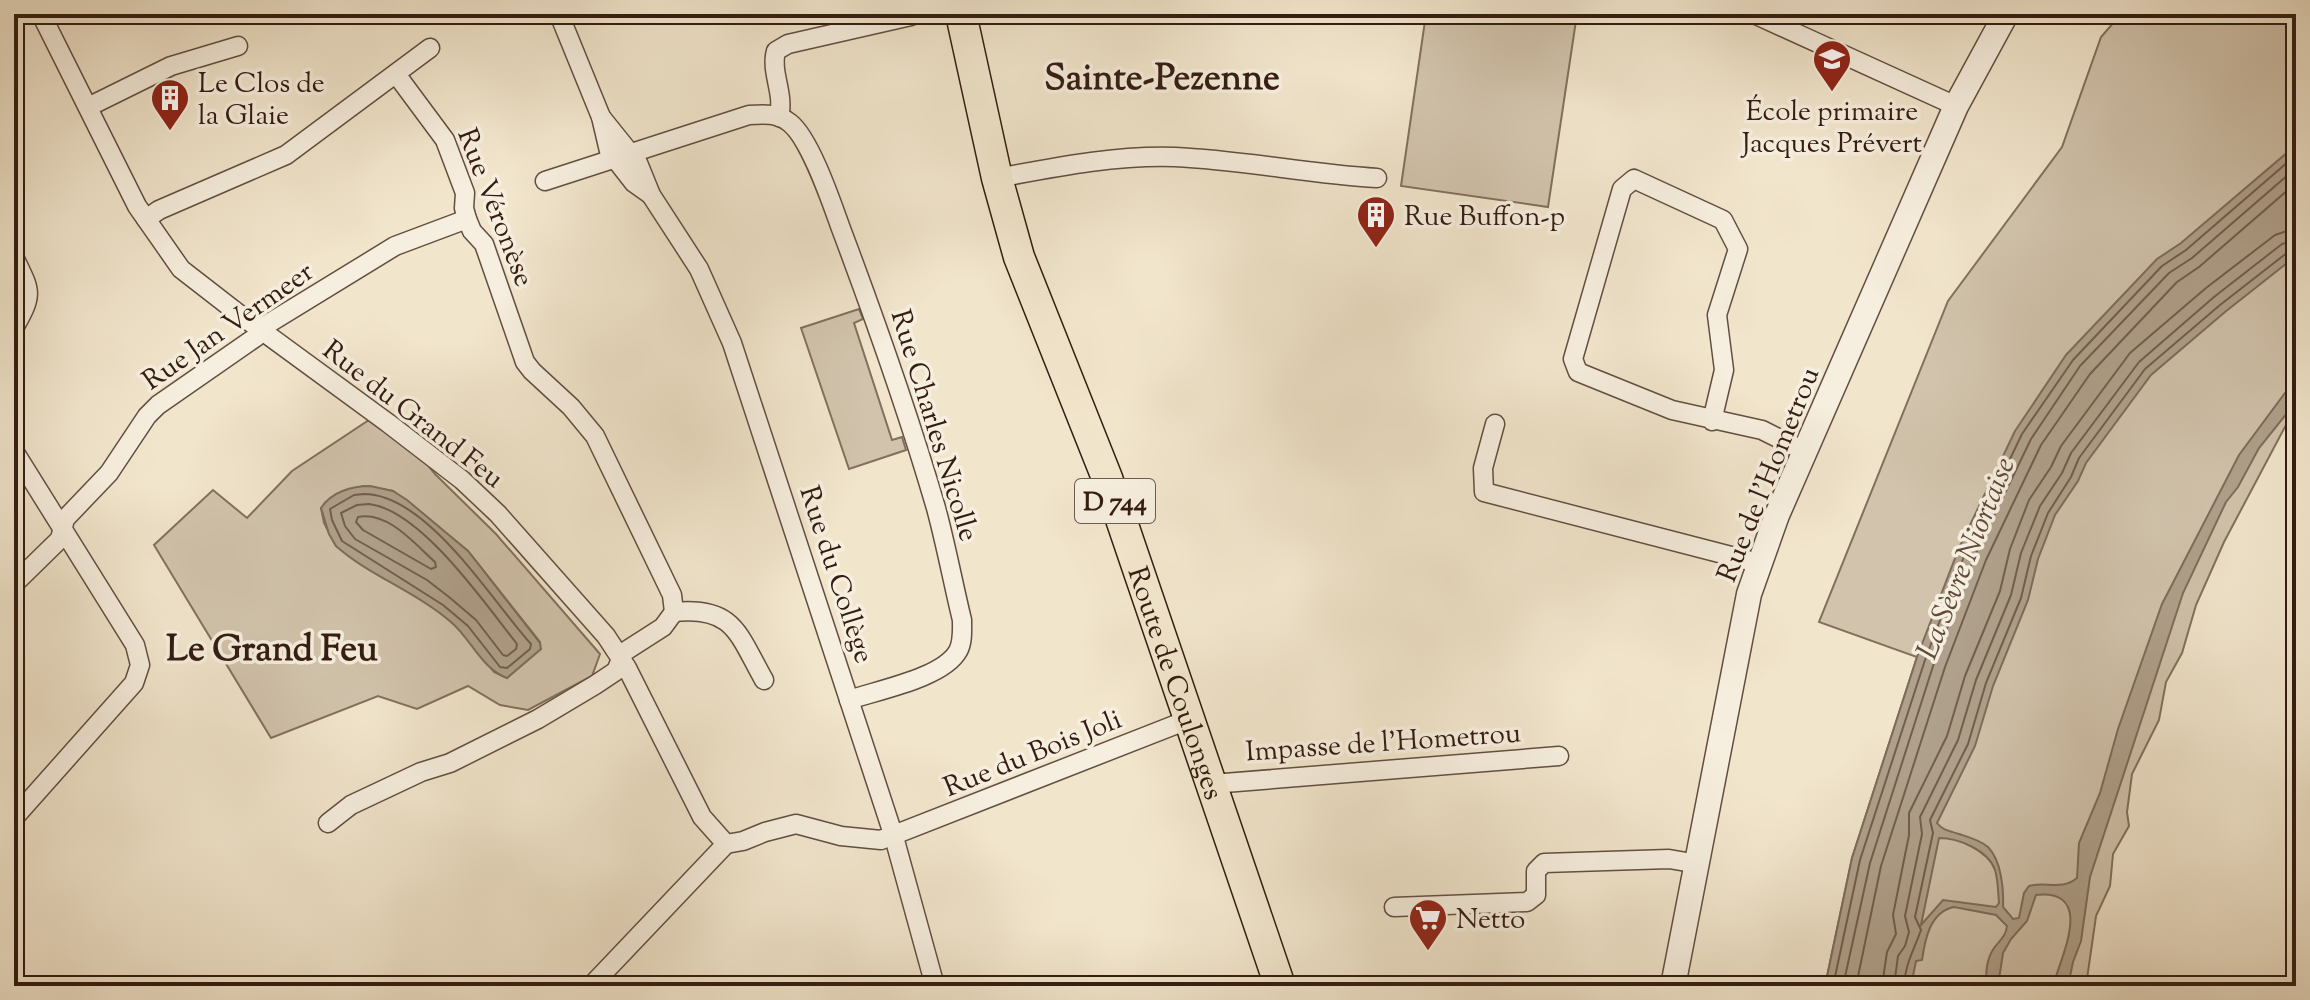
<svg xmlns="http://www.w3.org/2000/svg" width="2310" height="1000" font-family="'Sorts Mill Goudy',serif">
  <rect width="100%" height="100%" fill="#f1e5cc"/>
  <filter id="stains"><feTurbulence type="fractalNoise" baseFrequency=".0025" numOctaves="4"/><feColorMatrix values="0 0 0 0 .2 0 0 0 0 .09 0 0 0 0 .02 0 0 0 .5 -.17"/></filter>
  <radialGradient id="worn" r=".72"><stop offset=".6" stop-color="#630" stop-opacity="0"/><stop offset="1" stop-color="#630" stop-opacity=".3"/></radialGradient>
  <!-- green -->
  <g fill="#d1c3ac" stroke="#82705e" stroke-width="2" fill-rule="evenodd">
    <polygon points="1426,14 1577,14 1548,207 1401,186"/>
    <polygon points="2121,14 2296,14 2296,406 2224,542 2196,605 2182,653 2166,682 2159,720 2132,774 2127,812 2129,826 2113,854 2110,886 2096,916 2086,986 1825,986 1852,858 1917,657 1819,622 1948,301 2062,147 2101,37"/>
    <polygon points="859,309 863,319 854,323 892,440 902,437 906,450 849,469 801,328"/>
    <path d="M369,420L418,453L435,474L496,534L600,654L592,676L528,710L500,705L468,686L417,709L378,696L271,738L154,545L213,490L247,518L292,471ZM363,486L393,491L468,551L540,642L507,678L494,672L462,631L438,611L336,546L324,523L321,508Z"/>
  </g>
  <!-- water -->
  <g fill="#b0a18c" stroke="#7e6c5b" stroke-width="2" fill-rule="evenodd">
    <path d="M2296,145V256L2225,312L2151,375L2086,463L2078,481L2055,515L2038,559L2028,600L1993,686L1975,746L1937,823C1942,830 1950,831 1959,834C1968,837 1980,840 1988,847C2001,860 2004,889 2003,907L2013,919L2019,918L2024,893L2029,886C2046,881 2061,891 2077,878L2079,843L2100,793L2118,729L2162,604L2239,455L2296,378V402L2259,448L2238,487L2226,502L2183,593L2090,877L2081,941L2073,962L2068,986H2053C2061,956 2096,889 2036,895L2027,921L2011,939L2003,953L1998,986H1986C1986,972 1986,960 1994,948C2000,940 2006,936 2007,926L1996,915L1954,907C1930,912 1925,939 1922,960L1916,961L1911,986H1825L1852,858L1917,657L1959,548L2015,431L2066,355L2157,259L2181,243ZM1939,838C1958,838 1988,850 1995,870C1998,879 1998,892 1999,903L1996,907L1943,900L1921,925Z"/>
    <path d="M370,486L393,491L407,500L468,551L540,643L541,649L507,678C482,669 471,639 451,622C415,591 368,575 336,546L329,534L321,508C331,492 352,486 370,486Z"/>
  </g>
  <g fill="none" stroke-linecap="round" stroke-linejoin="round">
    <!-- shore -->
    <g stroke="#725e4e" stroke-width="2">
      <path d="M364,494C427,494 492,601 531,644L530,649L507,668L500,667L468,626L443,605L342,541L332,520L330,509L354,495Z"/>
      <path d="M369,504C421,510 486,605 517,644L516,649L507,656L503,655L476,620L449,597L427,580L355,539L345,526L341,513L357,505Z"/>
      <path d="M358,517C388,511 415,544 435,562L436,567L431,569L363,530L356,522Z"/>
      <polyline points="1833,986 1860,860 1925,660 1966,551 2022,434 2073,360 2162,266 2186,250 2296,155"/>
      <polyline points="1843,986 1870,863 1934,663 1975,555 2031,439 2080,366 2169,273 2192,258 2296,168"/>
      <polyline points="1856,986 1881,866 1945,667 1986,560 2041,445 2090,374 2177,282 2199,267 2296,183"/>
      <polyline points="1882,986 1887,952 1896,934 1893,915 1909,835 1909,813 1947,736 1965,676 2000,591 2010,549 2029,500 2051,467 2061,446 2130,353 2206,288 2275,235 2296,228"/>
      <polyline points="1894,986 1898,956 1905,946 1909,932 1905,916 1922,834 1920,817 1958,740 1976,680 2011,595 2021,553 2040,506 2062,473 2071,453 2139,362 2214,297 2282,244 2296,240"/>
      <path d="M1904,986C1905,964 1914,950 1921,930L1915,917L1933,833L1930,820L1968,744L1986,683L2021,598L2031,556L2048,513L2071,477L2079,458L2145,369L2220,305L2288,252L2296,250"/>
    </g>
    <defs>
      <g id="minor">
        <polyline points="41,14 137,206 181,269 239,314 388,423 462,480 498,514 606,636 627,668 702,817 726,844 743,841 765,832 796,824 841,836 881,840 1190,719"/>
        <polyline points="559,14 601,117 609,151 634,183 651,195"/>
        <polyline points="1754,14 1956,106"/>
        <polyline points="88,107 171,66 238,46"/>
        <polyline points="601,117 638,163 651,195 699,269 732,343 894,837 935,986"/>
        <path d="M779,117C785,94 770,72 776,51L788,44L911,16"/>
        <path d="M997,178C1056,167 1115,155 1175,157C1243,160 1309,174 1377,178"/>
        <path d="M545,181L749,115C764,114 778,113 790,123C810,139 831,201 840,226C875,319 908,412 936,508C946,545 953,583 962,620C962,631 963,642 958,651C943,678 878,690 849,700"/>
        <polyline points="146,219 159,210 286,155 430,48"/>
        <path d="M14,257C31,292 34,293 14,328"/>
        <polyline points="1712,421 1724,370 1717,315 1738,249 1723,220 1634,179 1622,189 1573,359 1578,372 1672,410 1762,430 1806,452"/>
        <polyline points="1495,424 1483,468 1484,492 1758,563"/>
        <polyline points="14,451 135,645 140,665 134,683 14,818"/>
        <polyline points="14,584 60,539 65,519 109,473 147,416 158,405 256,337 266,325 395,246 467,219"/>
        <path d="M674,612C734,606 738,634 764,680"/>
        <polyline points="1212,784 1559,756"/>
        <polyline points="328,823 351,805 421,772 450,763 538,719 595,685 616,671 624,652 663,627 674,612 672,595 595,436 571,407 532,371 525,362 484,244 472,231 467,219 464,208 465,193 445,140 396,74"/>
        <polyline points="1394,907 1527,902 1536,895 1536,871 1544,863 1669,859 1698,864"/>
        <polyline points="591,986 726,844"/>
      </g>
      <polyline id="tertiary" points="1673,986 1749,594 1777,515 1956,106 2006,14"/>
      <g id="primary">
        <path id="s1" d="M961,14L997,178L1019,257L1107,478L1280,986"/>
      </g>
    </defs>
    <!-- minor casing -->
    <use href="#minor" stroke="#624e40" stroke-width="21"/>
    <!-- tertiary casing -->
    <use href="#tertiary" stroke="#624e40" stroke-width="27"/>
    <!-- primary casing -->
    <use href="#primary" stroke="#331c11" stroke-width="33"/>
    <!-- minor -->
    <use href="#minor" stroke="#f6eede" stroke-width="18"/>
    <!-- tertiary -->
    <use href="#tertiary" stroke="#f6eede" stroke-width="24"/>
    <!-- primary -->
    <use href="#primary" stroke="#f1e5cc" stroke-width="30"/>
  </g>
  <!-- icons -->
  <defs>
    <symbol id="school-pin" viewBox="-11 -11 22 30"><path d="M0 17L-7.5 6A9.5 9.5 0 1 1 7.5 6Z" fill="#8f2418" stroke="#f6eede"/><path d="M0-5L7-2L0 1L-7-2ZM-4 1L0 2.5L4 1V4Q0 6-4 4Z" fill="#fff"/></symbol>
    <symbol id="building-pin" viewBox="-11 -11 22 30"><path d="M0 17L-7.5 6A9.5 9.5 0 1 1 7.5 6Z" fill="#8f2418" stroke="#f6eede"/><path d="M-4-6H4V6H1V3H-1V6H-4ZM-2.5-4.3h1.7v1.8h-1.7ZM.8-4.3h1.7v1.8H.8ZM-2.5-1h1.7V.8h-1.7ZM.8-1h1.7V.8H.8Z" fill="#fff"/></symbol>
    <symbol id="supermarket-pin" viewBox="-11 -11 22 30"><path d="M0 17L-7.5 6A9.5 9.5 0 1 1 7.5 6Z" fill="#8f2418" stroke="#f6eede"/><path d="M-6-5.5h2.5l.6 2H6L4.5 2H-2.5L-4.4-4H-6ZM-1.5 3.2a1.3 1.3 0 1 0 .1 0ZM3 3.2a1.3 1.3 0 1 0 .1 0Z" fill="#fff"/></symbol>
  </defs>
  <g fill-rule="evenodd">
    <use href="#school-pin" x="1810" y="37" width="44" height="60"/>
    <use href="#building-pin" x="148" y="76" width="44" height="60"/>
    <use href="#building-pin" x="1354" y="193" width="44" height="60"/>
    <use href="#supermarket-pin" x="1406" y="896" width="44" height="60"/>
  </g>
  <g text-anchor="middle" stroke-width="7" stroke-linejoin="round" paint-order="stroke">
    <!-- shield labels -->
    <rect fill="#f6eede" stroke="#6e5b4e" stroke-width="2" x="1075" y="479" width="80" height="44" rx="6"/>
    <g font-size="26" font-weight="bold" fill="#331c11">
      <text x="1115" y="510">D 744</text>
    </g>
    <!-- poi labels -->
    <g font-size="28" fill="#331c11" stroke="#f6eede" text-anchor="start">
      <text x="198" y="92">Le Clos de<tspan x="198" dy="32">la Glaie</tspan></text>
      <text x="1832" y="120" text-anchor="middle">École primaire<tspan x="1832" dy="32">Jacques Prévert</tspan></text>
      <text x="1404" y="225">Rue Buffon-p</text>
      <text x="1456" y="928">Netto</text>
    </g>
    <!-- street labels -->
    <g font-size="28" fill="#331c11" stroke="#f6eede">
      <text transform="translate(497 207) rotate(69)" y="10">Rue Véronèse</text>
      <text transform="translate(227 325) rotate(-35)" y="10">Rue Jan Vermeer</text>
      <text transform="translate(414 413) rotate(38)" y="10">Rue du Grand Feu</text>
      <text transform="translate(936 425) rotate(73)" y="10">Rue Charles Nicolle</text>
      <text transform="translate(1767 474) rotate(-68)" y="10">Rue de l'Hometrou</text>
      <text transform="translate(838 574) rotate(72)" y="10">Rue du Collège</text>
      <text dy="10" stroke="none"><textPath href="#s1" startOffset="704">Route de Coulonges</textPath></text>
      <text transform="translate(1383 741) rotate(-4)" y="10">Impasse de l'Hometrou</text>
      <text transform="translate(1032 752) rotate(-22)" y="10">Rue du Bois Joli</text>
    </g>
    <!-- water labels -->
    <g font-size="30" font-style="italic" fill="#5f4b3c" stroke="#f6eede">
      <text transform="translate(1965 558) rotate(-68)" y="10">La Sèvre Niortaise</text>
    </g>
    <!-- district labels -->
    <g font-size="36" font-weight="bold" fill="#331c11" stroke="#f6eede">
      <text x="1162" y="89">Sainte-Pezenne</text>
      <text x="272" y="660">Le Grand Feu</text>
    </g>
  </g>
  <!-- margin -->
  <rect width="2310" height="1000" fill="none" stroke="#f1e5cc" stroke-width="48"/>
  <rect x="16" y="16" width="2278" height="968" fill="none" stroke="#331c11" stroke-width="4"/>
  <rect x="24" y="24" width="2262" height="952" fill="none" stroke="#331c11" stroke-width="2"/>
  <rect width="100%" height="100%" filter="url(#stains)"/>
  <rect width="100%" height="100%" fill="url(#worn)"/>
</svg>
